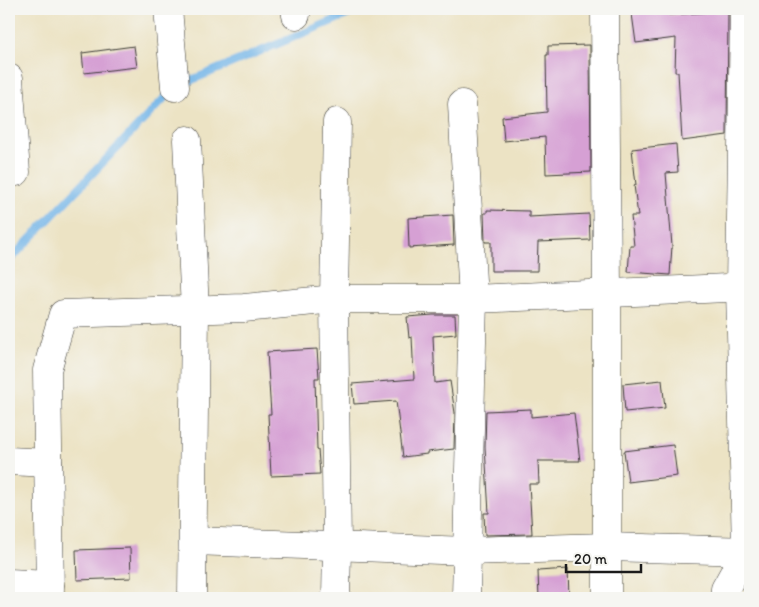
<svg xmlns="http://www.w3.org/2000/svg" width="759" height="607" font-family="Itim,sans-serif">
  <rect width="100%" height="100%" fill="#f6f6f2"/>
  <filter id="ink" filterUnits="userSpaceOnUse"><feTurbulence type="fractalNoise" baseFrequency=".02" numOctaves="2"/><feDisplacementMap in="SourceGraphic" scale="10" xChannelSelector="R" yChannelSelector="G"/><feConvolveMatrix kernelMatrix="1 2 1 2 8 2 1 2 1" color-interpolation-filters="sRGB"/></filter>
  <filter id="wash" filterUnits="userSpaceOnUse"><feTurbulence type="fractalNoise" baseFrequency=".0096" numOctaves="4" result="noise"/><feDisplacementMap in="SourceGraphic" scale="20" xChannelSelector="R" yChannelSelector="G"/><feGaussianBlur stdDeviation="1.12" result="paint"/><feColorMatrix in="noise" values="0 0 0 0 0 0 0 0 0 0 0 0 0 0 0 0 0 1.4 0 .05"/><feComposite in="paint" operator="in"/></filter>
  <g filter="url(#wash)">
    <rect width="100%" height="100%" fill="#ece3c4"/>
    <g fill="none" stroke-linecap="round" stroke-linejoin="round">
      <!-- stream -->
      <polyline stroke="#73b5e8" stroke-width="8" points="9,261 175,87 361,9"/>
    </g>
    <g id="blocks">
      <!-- building -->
      <g fill="#d6a0d4">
        <polygon points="666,9 668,9 669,15 728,11 727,135 682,141 678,72 675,72 676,38 636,43 632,14"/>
        <polygon points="590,45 591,172 546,174 545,137 504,141 502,117 547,112 546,55 548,55 548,46"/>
        <polygon points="134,46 137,67 84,73 82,53"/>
        <polygon points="676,144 678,172 666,173 672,246 670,275 628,272 630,246 634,246 631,216 638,216 634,185 636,185 632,149"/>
        <polygon points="487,210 529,211 529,217 589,214 590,240 538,242 537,271 491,271 491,242 485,242 484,213 487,213"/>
        <polygon points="453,215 454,245 409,248 408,218"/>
        <polygon points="433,315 455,315 456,334 433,336 435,383 450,381 455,413 454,449 427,452 427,454 403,457 396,401 354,404 352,384 414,379 412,337 409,338 407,317"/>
        <polygon points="317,349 319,378 315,378 317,450 318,450 320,474 271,476 268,414 271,414 267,352"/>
        <polygon points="662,380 665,408 625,412 623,384"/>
        <polygon points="531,409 531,417 574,413 580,461 538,461 539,484 529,484 532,534 485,535 484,513 489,513 485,447 486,411"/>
        <polygon points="673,445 677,476 628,482 624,451"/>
        <polygon points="130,548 131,578 77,580 76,550"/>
        <polygon points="568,569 569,598 539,598 538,571"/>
      </g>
    </g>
  </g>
  <g filter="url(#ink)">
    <use href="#blocks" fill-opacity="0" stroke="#3b3a35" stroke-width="1"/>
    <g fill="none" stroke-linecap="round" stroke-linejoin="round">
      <defs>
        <g id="street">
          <polyline points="168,9 175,87"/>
          <polyline points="295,9 296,15"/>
          <polyline points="605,9 607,294 607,598"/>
          <polyline points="9,78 16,172"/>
          <polyline points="462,104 473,299 466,598"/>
          <polyline points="187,140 195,310 192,598"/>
          <polyline points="9,461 48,463"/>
          <polyline points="193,541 468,551 607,547 750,551"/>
          <polyline points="9,583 50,585"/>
          <polyline points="50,598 47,370 63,314 244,308 334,299 473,299 750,287"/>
          <polyline points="336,598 337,547 334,299 337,122"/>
          <polyline points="724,598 725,589 746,551 740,288 744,9"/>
        </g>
      </defs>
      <!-- street casing -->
      <use href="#street" stroke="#3b3a35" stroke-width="29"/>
      <!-- street -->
      <use href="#street" stroke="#fff" stroke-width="28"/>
    </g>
  </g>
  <!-- margin -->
  <rect width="759" height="607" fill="none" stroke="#f6f6f2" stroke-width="30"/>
  <!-- scale -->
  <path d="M566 564v8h75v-8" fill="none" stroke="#1c1c1c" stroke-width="2.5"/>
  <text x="574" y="564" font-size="15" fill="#1c1c1c" stroke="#f6f6f2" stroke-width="4" paint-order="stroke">20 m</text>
</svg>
